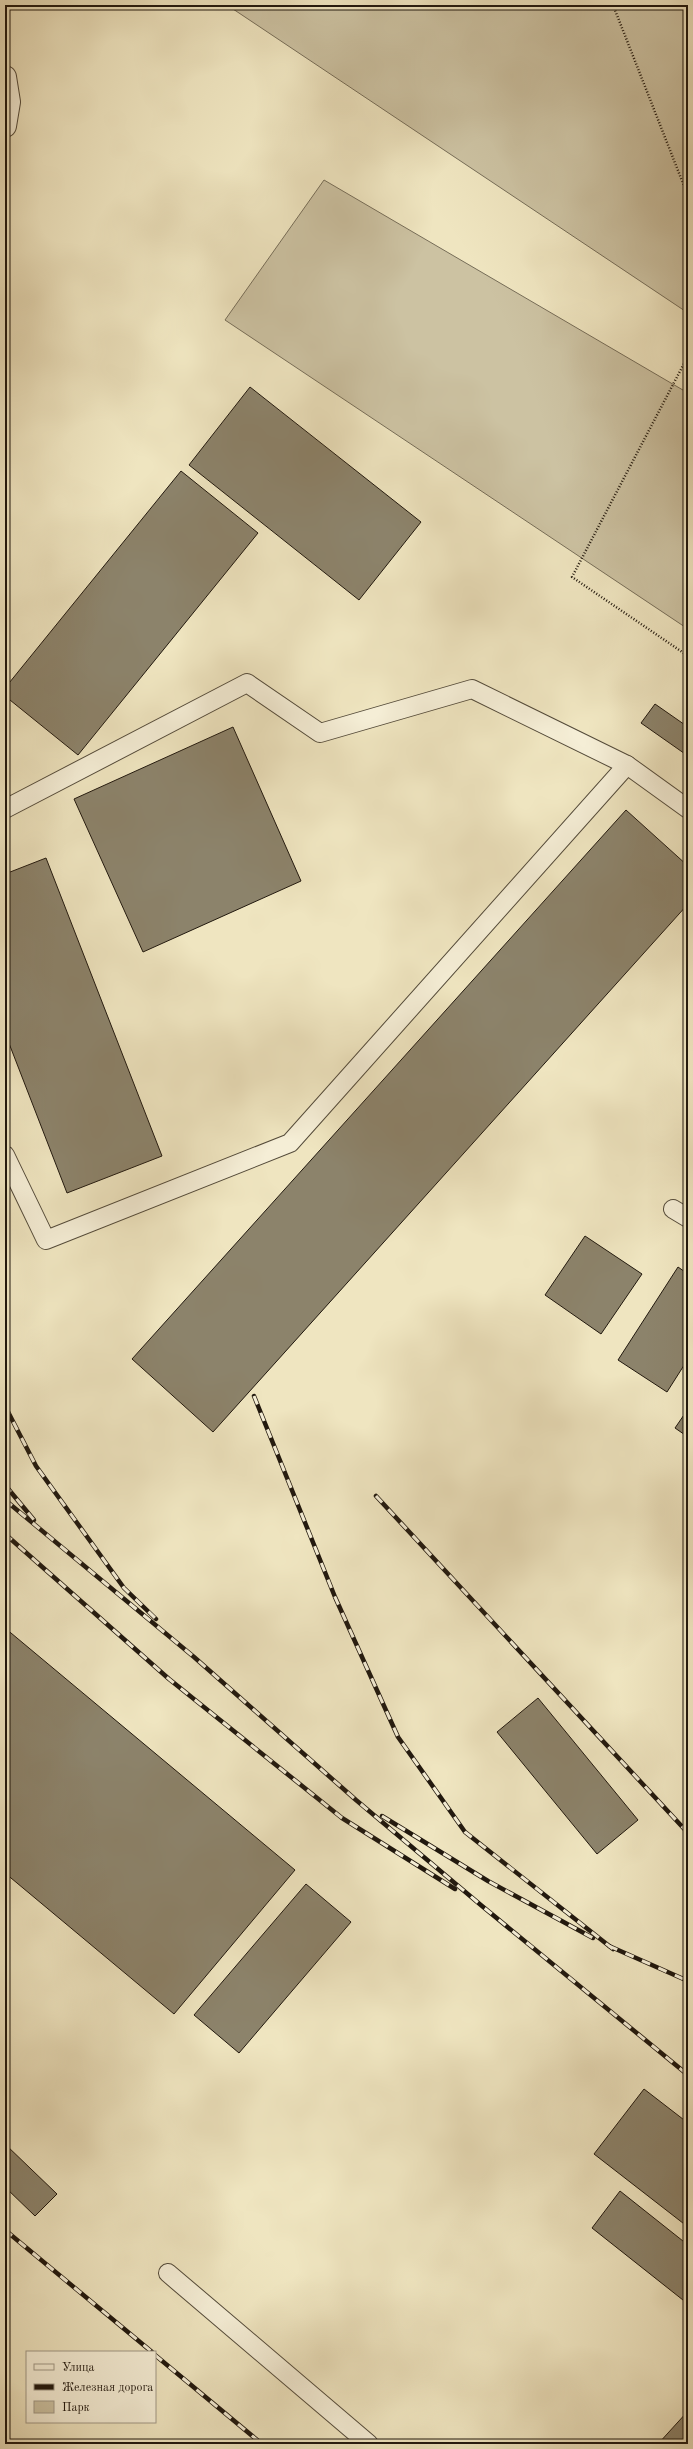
<svg xmlns="http://www.w3.org/2000/svg" width="693" height="2449" font-family="'Old Standard TT',serif">
  <rect width="100%" height="100%" fill="#efe5c0"/>
  <filter id="stains"><feTurbulence type="fractalNoise" baseFrequency=".005" numOctaves="4"/><feColorMatrix values="0 0 0 0 .2 0 0 0 0 .09 0 0 0 0 .02 0 0 0 .5 -.17"/></filter>
  <radialGradient id="worn" r=".72"><stop offset=".6" stop-color="#630" stop-opacity="0"/><stop offset="1" stop-color="#630" stop-opacity=".3"/></radialGradient>
  <!-- green -->
  <g fill="#ccc2a2" stroke="#766d58">
    <polygon points="227,5 688,5 688,313"/>
    <polygon points="324,180 688,393 688,629 225,320"/>
  </g>
  <!-- building -->
  <g fill="#8c836b" stroke="#21180e">
    <polygon points="250,387 421,522 359,600 189,465"/>
    <polygon points="181,471 258,533 78,755 5,696 5,688"/>
    <polygon points="655,704 688,727 688,756 641,723"/>
    <polygon points="233,727 301,881 143,952 74,799"/>
    <polygon points="626,810 688,866 688,904 213,1432 132,1359"/>
    <polygon points="46,858 162,1156 67,1193 5,1033 5,874"/>
    <polygon points="585,1236 642,1274 601,1334 545,1295"/>
    <polygon points="678,1267 688,1274 688,1359 667,1392 618,1360"/>
    <polygon points="688,1409 688,1437 675,1428"/>
    <polygon points="5,1628 295,1870 174,2014 5,1873"/>
    <polygon points="538,1698 638,1820 597,1854 497,1732"/>
    <polygon points="306,1884 351,1922 239,2053 194,2015"/>
    <polygon points="644,2089 688,2123 688,2227 594,2154"/>
    <polygon points="5,2144 57,2194 35,2216 5,2187"/>
    <polygon points="620,2191 688,2245 688,2304 592,2228"/>
    <polygon points="688,2411 688,2444 658,2444"/>
  </g>
  <g fill="none" stroke-linecap="round" stroke-linejoin="round">
    <defs>
      <g id="service">
        <polyline points="5,809 247,683 320,733 472,689 627,765 688,809"/>
        <polyline points="5,1155 46,1240 290,1143 627,765"/>
        <polyline points="673,1209 688,1218"/>
        <polyline points="168,2273 369,2444"/>
      </g>
      <polyline id="minor" points="5,77 9,102 5,126"/>
    </defs>
    <!-- service casing -->
    <use href="#service" stroke="#544b3a" stroke-width="20"/>
    <!-- minor casing -->
    <use href="#minor" stroke="#544b3a" stroke-width="24"/>
    <!-- path -->
    <g stroke="#21180e" stroke-width="2.5" stroke-dasharray="1 2" stroke-linecap="butt">
      <polyline points="613,5 688,196"/>
      <polyline points="688,356 572,577 688,656"/>
    </g>
    <!-- service -->
    <use href="#service" stroke="#f5eed6" stroke-width="18"/>
    <!-- minor -->
    <use href="#minor" stroke="#f5eed6" stroke-width="22"/>
    <defs>
      <g id="rail">
        <polyline points="254,1396 335,1597 398,1737 465,1832 613,1949"/>
        <polyline points="5,1406 36,1466 124,1588 156,1619"/>
        <polyline points="5,1485 34,1520"/>
        <polyline points="376,1496 688,1833"/>
        <polyline points="5,1500 194,1657 356,1800 482,1906 688,2075"/>
        <polyline points="5,1534 169,1679 342,1818 455,1889"/>
        <polyline points="382,1816 488,1881 593,1938"/>
        <polyline points="609,1946 688,1981"/>
        <polyline points="5,2230 152,2352"/>
        <polyline points="155,2355 262,2444"/>
      </g>
    </defs>
    <!-- rail casing -->
    <use href="#rail" stroke="#21180e" stroke-width="4.5"/>
    <!-- rail -->
    <use href="#rail" stroke="#f5eed6" stroke-width="3" stroke-dasharray="9" stroke-linecap="butt"/>
  </g>
  <!-- margin -->
  <rect width="693" height="2449" fill="none" stroke="#efe5c0" stroke-width="20"/>
  <rect x="6" y="6" width="681" height="2437" fill="none" stroke="#21180e" stroke-width="2"/>
  <rect x="10" y="10" width="673" height="2429" fill="none" stroke="#21180e"/>
  <!-- legend -->
  <rect x="26" y="2351" width="130" height="72" fill="#f5eed6" stroke="#a09886"/>
  <rect x="34" y="2364" width="20" height="6" fill="#f5eed6" stroke="#a09886"/>
  <text x="62" y="2371" font-size="12" fill="#21180e">Улица</text>
  <rect x="34" y="2384" width="20" height="6" fill="#21180e" stroke="#a09886"/>
  <text x="62" y="2391" font-size="12" fill="#21180e">Железная дорога</text>
  <rect x="34" y="2401" width="20" height="12" fill="#ccc2a2" stroke="#a09886"/>
  <text x="62" y="2411" font-size="12" fill="#21180e">Парк</text>
  <rect width="100%" height="100%" filter="url(#stains)"/>
  <rect width="100%" height="100%" fill="url(#worn)"/>
</svg>
